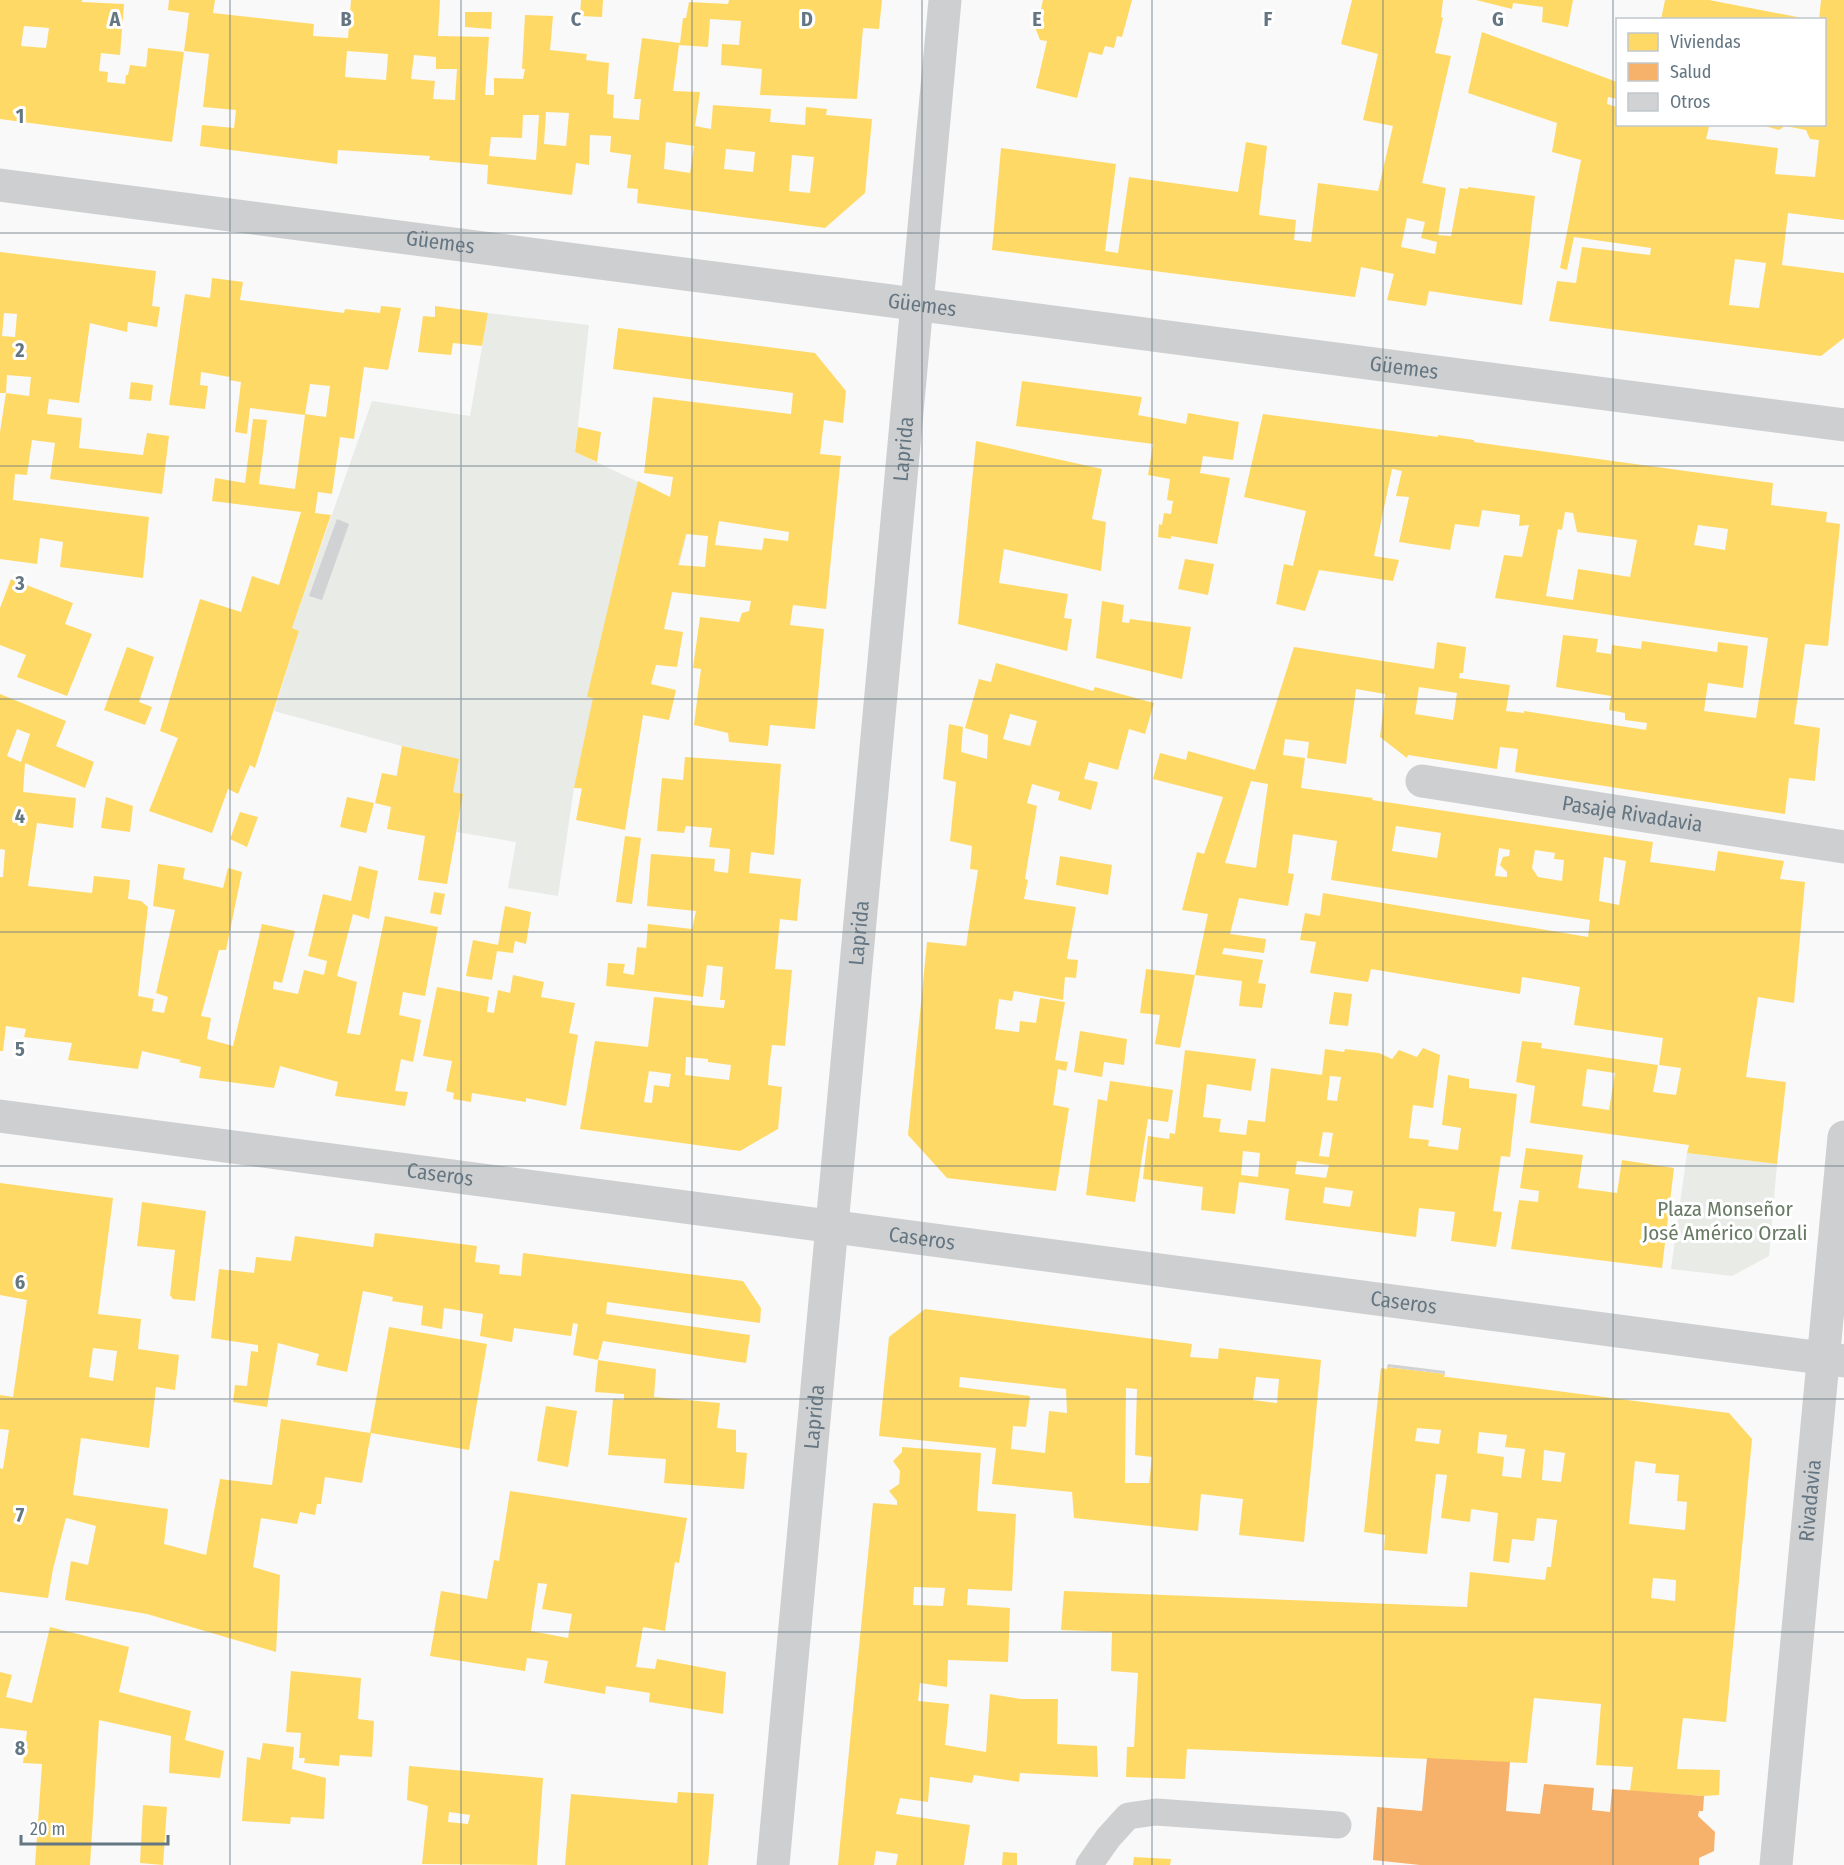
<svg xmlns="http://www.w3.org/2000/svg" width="1844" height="1865" font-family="'Fira Sans Condensed',sans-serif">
  <rect width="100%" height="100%" fill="#f9f9f9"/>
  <!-- green -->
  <g fill="#e8ebe6">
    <polygon points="488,313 589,325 575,452 693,508 643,715 629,796 574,788 558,896 508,888 516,842 457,832 463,794 395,781 402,746 274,711 299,631 292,628 372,401 470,416"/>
    <polygon points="1687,1153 1777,1164 1769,1256 1732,1276 1671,1269"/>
  </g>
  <!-- homes -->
  <g fill="#ffd966" fill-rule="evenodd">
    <path d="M0,0H82V2L124,4L120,55L101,53L99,71L108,72L107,82L125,84L126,75H128L130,65L146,67L148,48L184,52L172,142L0,119ZM24,26L49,28L46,48L21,46Z"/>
    <path d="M169,0H215L213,13L314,24L313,36L348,38L351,0H440L438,36L489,37L485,95H494V78L523,79L525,69H522L525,15L553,16L550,50L587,54L586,60L609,63L607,94L614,95L613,118L639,120L641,99H634L642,38L680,43L683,18H686L689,2L728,4L729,0H882L879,29L863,28L857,99L760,95L762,69L721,65L722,44L739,45L741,21L710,19L708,47L679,45L673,91L700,92L695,126L711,129L713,105L771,109L770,122L805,125L806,107L827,109L826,115L872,119L865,193L825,228L637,203L638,189L627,188L631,155L610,152L611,136L590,135L589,165L576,163L572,195L487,184L488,165L429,160L430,156L338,150L337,164L200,146L202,125L234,128L236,110L203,107L209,54L184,51L189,13L168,10ZM347,51L388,54L386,80L345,77ZM414,55L436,57V69H457L455,100L433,99L435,81L411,79ZM546,112L569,113L566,146L544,144ZM523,115H539L536,160L489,156L491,137L522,138ZM666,142L694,146L690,173L664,169ZM726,149L755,152L753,172L724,169ZM792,155L814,157L810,193L789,191Z"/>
    <polygon points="581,0 603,0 602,17 580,16"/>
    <polygon points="1043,0 1132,0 1122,37 1117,36 1114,48 1105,46 1102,55 1089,52 1077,98 1036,88 1047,41 1040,40 1035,27 1037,27"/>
    <path d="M1352,0H1443L1441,17L1443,18L1435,53L1451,56L1422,183L1446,188L1438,235L1451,236L1460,188L1468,189V187L1535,196L1522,305L1429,291L1426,306L1387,300L1394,274L1361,267L1355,297L992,250L1001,148L1116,164L1105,251L1118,253L1129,177L1238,192L1246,142L1267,146L1259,215L1296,220L1294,240L1311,242L1318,183L1378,191L1393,126L1363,120L1378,54L1341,44ZM1407,218L1425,222L1421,238L1437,242L1435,254L1401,247Z"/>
    <polygon points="1476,0 1573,0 1568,27 1542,22 1543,7 1513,3 1512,9"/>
    <polygon points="1665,0 1709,0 1813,20 1661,20"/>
    <path d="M1821,0H1844V220L1788,213L1782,265L1844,273V338L1821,356L1549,321L1557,281L1576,283L1582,247L1650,255L1651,248L1574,237L1567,270L1560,268L1581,160L1552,152L1557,123L1468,93L1482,32L1617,82V99L1608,97L1607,104L1617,107V124H1696L1709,127L1706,139L1778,148L1775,174L1815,177L1819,140L1810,139L1806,130L1785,126L1779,130L1761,125L1824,124V20H1819ZM1735,259L1766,263L1759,308L1729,305Z"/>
    <polygon points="465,12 492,12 491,29 465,27"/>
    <path d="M0,252L156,271L152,306L160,307L157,327L128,322L127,332L90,323L79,403L49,399L47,414L82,418L79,448L143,455L147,433L169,436L162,494L50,479L55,443L32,440L27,475L15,474L13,500L149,517L143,578L60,567L63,542L40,538L37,564L0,559V432L6,393H0ZM4,313L17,314L15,337L2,336ZM7,375L31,377L29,396L6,393Z"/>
    <path d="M212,278L243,282L240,300L344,313L345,309L380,313L381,306L401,308L388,370L364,367L354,439L340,437L332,494L318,492L315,513L331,515L292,628L299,631L255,768L250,765L238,794L228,789L212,833L149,811L178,738L160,731L200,599L241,612L252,576L279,585L301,512L212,501L215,478L245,483L253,419L267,420L259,484L295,489L305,415L250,408L247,434L235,432L241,382L229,380L230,377L201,372L200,385L208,386L205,409L169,405L185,294L210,298ZM310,384L330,386L326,417L305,414Z"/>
    <polygon points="435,306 488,313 482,346 453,343 451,355 418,352 423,316 435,317"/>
    <path d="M618,328L815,353L846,391L843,423L824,420L820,454L841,456L826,609L793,605L790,625L824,629L815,729L770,725L768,746L729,742L728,733L694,725L701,669L693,668L700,617L739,622L742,613L749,611L751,601L672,592L664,629L683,632L677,667L656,665L651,684L676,690L669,720L643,715L625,830L576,820L582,788H574L593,698L587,697L638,481L670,497L673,477L644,473L653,397L791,414L793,393L613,369ZM719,521L789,532L788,541L764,538L762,550L715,545ZM686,534L708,536L705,567L678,565Z"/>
    <polygon points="1022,381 1142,397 1138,415 1186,424 1188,413 1239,422 1233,460 1203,456 1200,473 1230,478 1217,544 1171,536 1171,539 1158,537 1159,524 1162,525 1164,513 1171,514 1173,501 1167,500 1170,479 1148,475 1153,444 1016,426"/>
    <polygon points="131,382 153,385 151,401 129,399"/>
    <path d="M1263,414L1401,432L1438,437V435L1474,440V442L1773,483L1771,505L1827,512L1826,522L1840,524L1828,646L1805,644L1794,724L1820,728L1815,781L1789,778L1785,814L1515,772L1518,749L1500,747L1497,769L1408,755L1407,758L1380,737L1385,694L1356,689L1346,764L1307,758L1309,742L1285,739L1283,755L1305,758L1301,788L1373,798L1372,800L1653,842L1650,862L1715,871L1718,851L1784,861L1780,879L1805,882L1794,1003L1758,997L1746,1077L1786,1082L1777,1164L1687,1153L1689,1145L1530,1123L1535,1086L1516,1082L1522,1041L1542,1043L1541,1048L1658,1065L1653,1092L1676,1095L1681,1068L1659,1065L1663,1038L1574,1025L1580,987L1522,977L1520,994L1371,969L1368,982L1310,973L1316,942L1300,940L1305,913L1320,916L1323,893L1588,937L1590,920L1331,880L1337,841L1293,834L1288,873L1294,874L1288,906L1239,898L1230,934L1266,939L1264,953L1224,948L1222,954L1263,960L1258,983L1266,984L1262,1008L1239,1006L1242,981L1195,975L1208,914L1182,910L1197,852L1204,854L1223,797L1153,779L1160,753L1186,760L1188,751L1255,770L1294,647L1434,669L1437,642L1466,647L1463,673H1460L1459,678L1510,685L1506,711L1524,713V711L1646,730L1647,723L1625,720V713L1609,710L1611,696L1556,687L1563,635L1598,639L1596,652L1611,654L1612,645L1641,649L1642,641L1717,652L1718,642L1748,646L1743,688L1708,683L1704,711L1756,718L1768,638L1495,598L1504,555L1522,557L1529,525L1519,526L1520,515L1482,510L1479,527L1455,524L1450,550L1399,542L1409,497L1396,496L1402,471L1392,469L1374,556L1399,560L1393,581L1319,570L1305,611L1276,604L1284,564L1293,566L1306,511L1244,497ZM1565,512L1573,513L1577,532L1637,540L1630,577L1578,569L1573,600L1546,596L1558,529L1562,530ZM1698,525L1728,529L1725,550L1694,545ZM1419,687L1457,693L1453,720L1415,714ZM1251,781L1268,784L1256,868L1225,863ZM1396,826L1441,833L1437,858L1392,851ZM1499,848L1510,850L1509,856L1503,857L1500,865L1507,872V877L1495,876ZM1535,850L1555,853L1554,859L1564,860L1562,881L1538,877L1532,868ZM1604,857L1626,861L1619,905L1599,901ZM1587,1069L1615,1073L1609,1110L1582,1106Z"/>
    <polygon points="578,427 601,432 597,462 575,452"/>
    <polygon points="976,441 1102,469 1092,519 1106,522 1101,571 1004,549 999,583 1068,594 1064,618 1072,619 1067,651 958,624"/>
    <polygon points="1185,559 1214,564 1208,595 1178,589"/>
    <polygon points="11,579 73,603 65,624 92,634 67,696 17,677 26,655 0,645 0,608"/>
    <polygon points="1102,601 1124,605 1122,622 1129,623 1130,619 1191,627 1182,679 1096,658"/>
    <polygon points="127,647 154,657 139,702 152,707 145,725 104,710"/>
    <path d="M996,663L1093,691L1095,687L1154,703L1145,734L1129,729L1118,770L1089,762L1084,779L1098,782L1091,810L1058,800L1060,792L1032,784L1027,803L1037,806L1025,879L1028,880L1024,899L1076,907L1067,959L1078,960L1076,978L1065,977L1063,1000L1014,991L1012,1001L999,999L995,1029L1019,1032L1020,1021L1036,1023L1040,998L1065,1002L1055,1060L1068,1062L1066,1071L1058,1069L1053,1105L1069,1108L1056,1191L947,1178L908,1135L927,942L966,946L978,870L970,869L972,846L950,841L956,782L943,779L949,724L963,727L961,752L987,759L988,735L965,728L979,679L991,682ZM1010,714L1037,721L1030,746L1003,739Z"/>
    <path d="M0,694L66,721L56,746L94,762L85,788L25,763L23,792L76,798L73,828L37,823L28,886L92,893L94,876L130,880L128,899L141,901L148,907L138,996L154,999L152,1011L164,1013L168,997L156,993L175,910L153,906L158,864L185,868L183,879L223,888L228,868L242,872L226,950H219L201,1016L211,1018L207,1039L233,1046L262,924L295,931L282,983L274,981L273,989L298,994L304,970L324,975L327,961L308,956L323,894L351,901L359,866L378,871L369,919L353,914L337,976L357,982L347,1033L360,1035L385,916L438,927L425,996L403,992L399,1015L421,1020L413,1062L401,1059L395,1091L408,1092L405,1106L335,1096L338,1082L280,1066L274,1088L199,1078L201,1067L179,1062L181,1060L142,1051L138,1069L68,1060L72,1043L24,1037L26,1029L6,1026L3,1051H0V877H3L5,850L0,849ZM17,729L30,734L21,762L7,756Z"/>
    <polygon points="402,746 459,759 453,792 463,794 447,884 418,880 425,836 387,829 391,807 375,803 382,773 397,776"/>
    <path d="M685,757L781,764L774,855L751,852L749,873L801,879L797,921L780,919L775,969L792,970L785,1046L772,1045L769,1068L768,1085L782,1087L778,1129L740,1151L580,1129L595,1041L648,1047L654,997L692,1001L691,1005L724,1008L725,1000H720L723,967L707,965L703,997L606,986L608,963L625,964L623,973L634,975L637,947L646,948L648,924L692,929L696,911L647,906L651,854L715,859L714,871L728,873L730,849L709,847L712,828L686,826L684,833L657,831L662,778L683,780ZM686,1057L708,1059V1062L731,1065L729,1080L685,1075ZM649,1071L671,1074L669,1087L654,1085L652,1103L644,1102Z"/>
    <polygon points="106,797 133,806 130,832 101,828"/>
    <polygon points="347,797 374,803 366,833 340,827"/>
    <polygon points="240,812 258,817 247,847 230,839"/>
    <polygon points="625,836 641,838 632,904 616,902"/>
    <polygon points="1060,856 1112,865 1108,895 1056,885"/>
    <polygon points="434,892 445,894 441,915 430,913"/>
    <polygon points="505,906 531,912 526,944 515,941 513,953 497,951 492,980 466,976 473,940 498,945"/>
    <polygon points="1146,969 1195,975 1180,1048 1155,1044 1160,1015 1140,1013"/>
    <polygon points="513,975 544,982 541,997 575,1003 569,1033 578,1035 566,1106 526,1098 526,1102 472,1093 471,1102 453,1099 454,1093 446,1091 452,1061 423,1056 437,987 489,997 487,1012 494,1013 498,990 510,993"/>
    <polygon points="1334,992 1352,994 1348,1026 1329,1024"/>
    <polygon points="1080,1031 1127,1039 1124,1065 1104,1062 1102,1077 1074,1072"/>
    <path d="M1423,1048L1440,1055L1433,1108L1413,1105L1409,1138L1429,1140L1428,1146L1458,1150L1461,1128L1442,1125L1448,1075L1469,1079V1088L1517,1094L1510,1157L1501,1156L1493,1211L1502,1212L1496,1247L1451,1241L1455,1212L1419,1208L1416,1237L1285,1220L1289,1189L1239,1182L1235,1214L1201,1210L1203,1187L1143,1179L1148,1136L1169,1139L1170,1133L1175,1134L1185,1050L1256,1059L1251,1091L1207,1084L1203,1117L1221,1119L1219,1132L1246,1135L1248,1120L1265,1122L1271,1068L1322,1075L1325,1049L1344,1052L1345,1049L1379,1053L1392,1059L1399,1050L1417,1057ZM1330,1076L1341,1077L1337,1101L1327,1100ZM1323,1132L1333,1133L1329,1157L1319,1156ZM1243,1151L1260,1153L1258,1177L1241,1175ZM1297,1161L1329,1165L1326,1178L1295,1174ZM1325,1187L1353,1191L1350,1207L1323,1203Z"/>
    <polygon points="1110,1081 1173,1090 1168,1122 1148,1119 1135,1202 1086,1195 1098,1099 1107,1101"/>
    <polygon points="1526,1148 1583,1155 1578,1188 1602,1191 1617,1193 1622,1160 1674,1168 1662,1268 1511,1249 1519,1200 1538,1202 1539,1191 1520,1188"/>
    <path d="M0,1183L113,1198L98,1314L141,1319L138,1349L179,1355L175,1390L156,1387L149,1448L81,1438L73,1495L168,1509L164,1544L206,1555L220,1479L272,1485L281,1419L370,1433L389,1327L487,1344L469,1450L371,1433L362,1483L325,1477L321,1504H317L315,1515L300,1512L297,1524L261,1518L253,1567L280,1575L276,1652L147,1614L65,1600L71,1561L88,1565L96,1526L70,1519L66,1518L53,1569L48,1598L0,1592V1468L3,1469L9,1430L0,1429V1395L13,1397L27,1300L0,1295ZM93,1348L117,1351L113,1381L89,1377Z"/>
    <polygon points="142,1202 206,1211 195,1301 173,1299 170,1295 175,1250 137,1246"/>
    <polygon points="375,1233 477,1246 475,1262 500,1265 499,1274 521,1276 523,1253 743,1281 761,1308 760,1323 607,1302 606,1314 750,1335 746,1363 603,1341 598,1360 656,1369 654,1397 720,1403 717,1428 736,1430 736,1452 747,1453 744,1489 664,1483 666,1459 608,1455 613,1399 624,1400 624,1394 595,1392 598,1360 573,1355 578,1324 573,1323 571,1336 514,1328 512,1342 480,1336 483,1314 444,1308 442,1329 421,1325 423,1306 392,1301 393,1297 363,1291 347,1372 316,1365 319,1354 278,1343 267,1407 233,1402 235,1385 247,1386 251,1351 258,1352 258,1345 211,1338 219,1269 254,1273 256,1257 291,1261 295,1236 373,1247"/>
    <path d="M925,1309L1192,1344L1190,1357L1218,1359L1219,1348L1321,1360L1304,1542L1239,1535L1243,1499L1201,1494L1198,1531L1074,1518L1072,1492L992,1484L996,1448L879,1436L889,1337ZM960,1377L1066,1389L1067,1413L1049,1411L1045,1453L1011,1449L1013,1426L1026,1427L1030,1396L959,1387ZM1256,1377L1279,1379L1277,1403L1253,1400ZM1126,1388L1137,1389L1135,1455L1152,1457L1149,1483H1125Z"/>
    <path d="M1387,1367L1445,1374L1444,1377H1447L1729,1413L1752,1439L1726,1722L1683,1718L1677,1769L1720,1770L1719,1795L1704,1796L1630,1791L1633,1767L1596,1765L1601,1704L1534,1698L1527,1763L1187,1749L1185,1779L1126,1777L1127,1747H1134L1138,1673L1111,1671L1112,1632L1061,1630L1064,1591L1467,1607L1470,1572L1545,1580L1547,1567H1551L1557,1520L1537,1518L1534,1541L1512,1539L1509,1563L1493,1561L1498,1513L1471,1509L1470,1522L1441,1518L1447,1475L1436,1474L1427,1554L1384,1550L1385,1535L1364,1532L1381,1368L1387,1369ZM1417,1428L1441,1430L1439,1444L1415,1441ZM1479,1432L1507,1435L1505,1447L1525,1449L1521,1478L1502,1476L1504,1457L1477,1453ZM1544,1450L1565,1453L1561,1482L1542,1480ZM1635,1461L1656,1464L1655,1473L1679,1475L1677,1501L1687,1502L1685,1530L1629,1524ZM1653,1578L1676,1580L1675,1601L1651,1598Z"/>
    <polygon points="546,1406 577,1411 568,1467 537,1461"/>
    <path d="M902,1447L981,1453L977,1511L1016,1514L1012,1591L968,1589L967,1605L1010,1608L1008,1662L948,1660L947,1687L920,1683L918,1701L949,1704L945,1745L986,1752L990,1694L1021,1699H1058L1057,1744L1097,1746L1098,1777L1020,1773L1019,1782L974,1775L972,1783L930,1777L928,1802L900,1798L896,1814L970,1825L964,1865H896L898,1854L876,1851L874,1865H838L873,1503L897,1505V1501L889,1491L899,1484L900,1471L893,1461L902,1452ZM914,1587L945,1588L943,1606L913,1605Z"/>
    <path d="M510,1491L687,1518L679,1563L675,1562L665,1631L643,1627L636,1667L655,1669L657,1659L726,1672L723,1714L649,1702L650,1693L606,1686L605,1694L544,1683L548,1661L527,1658L525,1671L430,1656L441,1591L487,1599L494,1560L499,1561ZM538,1583L547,1584L542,1609L572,1614L568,1638L531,1631Z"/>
    <polygon points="50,1627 129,1647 119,1692 191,1711 185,1740 224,1751 220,1778 169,1773 171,1736 99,1720 90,1865 35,1865 42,1764 23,1763 27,1731 0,1728 0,1672 12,1675 6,1697 32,1703"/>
    <polygon points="291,1671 361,1678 358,1719 374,1721 372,1757 340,1755 339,1766 304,1763 305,1758 299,1758 301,1733 286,1732"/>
    <polygon points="263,1743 294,1747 292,1769 326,1778 324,1819 291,1817 290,1824 242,1821 247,1757 260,1760"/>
    <path d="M409,1766L543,1778L537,1865L422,1864L428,1806L407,1800ZM449,1812L470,1815L468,1824L448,1822Z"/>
    <polygon points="678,1792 714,1794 708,1865 565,1865 571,1794 677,1803"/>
    <polygon points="143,1805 167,1807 163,1865 140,1863"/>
    <polygon points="1003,1852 1017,1853 1017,1865 1002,1865"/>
    <polygon points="1134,1857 1171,1859 1170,1865 1133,1865"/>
  </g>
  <!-- health -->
  <polygon fill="#f6b26b" points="1427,1758 1510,1762 1506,1811 1540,1814 1544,1784 1594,1788 1592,1810 1610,1812 1612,1789 1704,1796 1703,1811 1699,1811 1698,1816 1715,1832 1714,1851 1699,1858 1699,1865 1420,1865 1373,1860 1377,1807 1422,1811"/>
  <!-- building -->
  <g fill="#d0d2d3">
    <polygon points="337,519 349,524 322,600 309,596"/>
    <polygon points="1388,1364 1445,1371 1445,1374 1387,1367"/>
  </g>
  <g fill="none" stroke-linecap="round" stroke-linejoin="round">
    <!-- lane -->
    <polyline stroke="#cecfd0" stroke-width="27" points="1089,1865 1108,1838 1128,1816 1156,1812 1338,1825"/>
    <!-- street -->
    <g stroke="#cecfd0" stroke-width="33">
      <path id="s1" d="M0,185L1844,425"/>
      <path id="s2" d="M1422,781L1844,847"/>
      <path id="s3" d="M0,1116L1844,1361"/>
      <path id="s4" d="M773,1865L945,0"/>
      <path id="s5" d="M1776,1865L1844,1137"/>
    </g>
  </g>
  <!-- grid -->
  <path fill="none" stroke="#657683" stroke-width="1.5" stroke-opacity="0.55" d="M230,0V1865M461,0V1865M692,0V1865M922,0V1865M1152,0V1865M1383,0V1865M1613,0V1865M0,233H1844M0,466H1844M0,699H1844M0,932H1844M0,1166H1844M0,1399H1844M0,1632H1844"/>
  <g text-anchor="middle" stroke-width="6" stroke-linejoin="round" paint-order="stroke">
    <!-- street labels -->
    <g font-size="21" fill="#657683" stroke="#fff">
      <text dy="7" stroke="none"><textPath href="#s1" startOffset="444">Güemes</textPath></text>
      <text dy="7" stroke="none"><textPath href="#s1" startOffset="930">Güemes</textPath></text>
      <text dy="7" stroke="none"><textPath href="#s1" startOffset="1416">Güemes</textPath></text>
      <text dy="7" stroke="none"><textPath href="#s4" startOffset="1422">Laprida</textPath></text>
      <text dy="7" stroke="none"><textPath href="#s2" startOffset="213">Pasaje Rivadavia</textPath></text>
      <text dy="7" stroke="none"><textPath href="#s4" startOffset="936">Laprida</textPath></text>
      <text dy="7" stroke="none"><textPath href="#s3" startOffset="444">Caseros</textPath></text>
      <text dy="7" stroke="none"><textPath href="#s3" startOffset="930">Caseros</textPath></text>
      <text dy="7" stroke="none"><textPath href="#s3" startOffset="1416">Caseros</textPath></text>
      <text dy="7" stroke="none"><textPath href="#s4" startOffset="450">Laprida</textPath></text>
      <text dy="7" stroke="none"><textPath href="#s5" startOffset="366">Rivadavia</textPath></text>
    </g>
    <!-- park labels -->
    <g font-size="21" fill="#687a64" stroke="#fff">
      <text x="1725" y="1216">Plaza Monseñor<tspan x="1725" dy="24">José Américo Orzali</tspan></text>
    </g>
  </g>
  <g font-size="20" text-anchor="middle" font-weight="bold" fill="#657683" stroke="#fff" stroke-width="6" stroke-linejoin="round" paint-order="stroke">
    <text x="115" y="26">A</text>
    <text x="346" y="26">B</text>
    <text x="576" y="26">C</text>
    <text x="807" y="26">D</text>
    <text x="1037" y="26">E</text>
    <text x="1268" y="26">F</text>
    <text x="1498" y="26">G</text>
    <text x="20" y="123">1</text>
    <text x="20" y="357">2</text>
    <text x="20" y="590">3</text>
    <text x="20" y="823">4</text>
    <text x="20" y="1056">5</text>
    <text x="20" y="1289">6</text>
    <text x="20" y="1522">7</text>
    <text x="20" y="1755">8</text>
  </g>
  <!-- legend -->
  <rect x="1616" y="18" width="210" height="108" fill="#ffffff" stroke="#c1c8cd" stroke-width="1.5"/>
  <rect x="1628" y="33" width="30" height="18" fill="#ffd966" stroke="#c1c8cd" stroke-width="1.5"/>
  <text x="1670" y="48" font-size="18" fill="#657683">Viviendas</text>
  <rect x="1628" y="63" width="30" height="18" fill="#f6b26b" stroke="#c1c8cd" stroke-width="1.5"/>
  <text x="1670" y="78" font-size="18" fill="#657683">Salud</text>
  <rect x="1628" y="93" width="30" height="18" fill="#d0d2d3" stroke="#c1c8cd" stroke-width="1.5"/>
  <text x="1670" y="108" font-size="18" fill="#657683">Otros</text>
  <!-- scale -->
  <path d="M21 1835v9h147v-9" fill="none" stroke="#657683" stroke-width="3"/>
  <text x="30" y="1835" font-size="18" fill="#657683" stroke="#ffffff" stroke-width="4.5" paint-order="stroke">20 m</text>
</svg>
